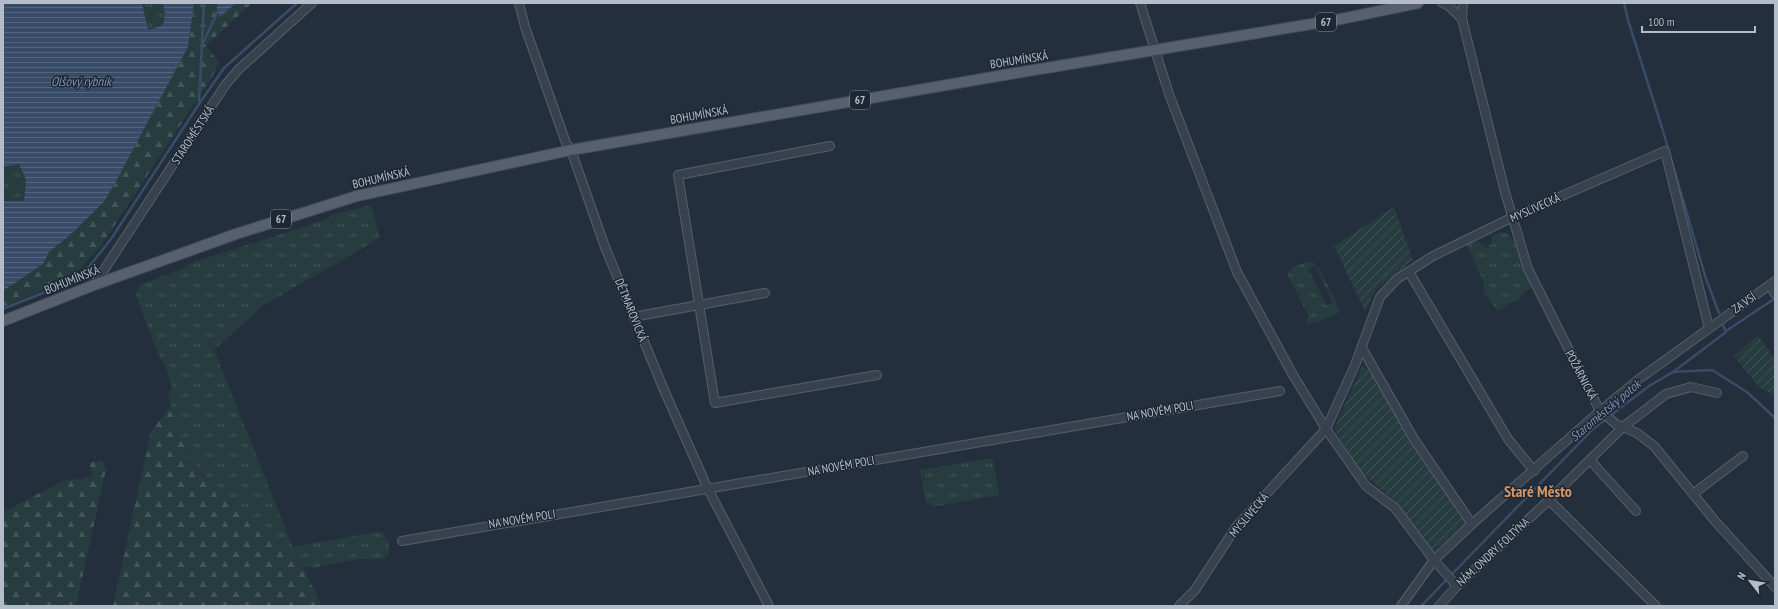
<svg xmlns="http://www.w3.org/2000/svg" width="1778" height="609" viewBox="0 0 1778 609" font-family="'PT Sans Narrow',sans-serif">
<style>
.grass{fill:url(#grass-tufts);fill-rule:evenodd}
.forest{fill:url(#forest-firs)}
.garden{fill:url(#garden-furrows)}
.water{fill:url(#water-rules)}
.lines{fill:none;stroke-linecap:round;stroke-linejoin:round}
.stream{stroke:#394c67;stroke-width:2.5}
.minor-casing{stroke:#565f6c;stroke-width:10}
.major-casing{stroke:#414a57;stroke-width:12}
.minor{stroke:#38414e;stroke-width:8}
.major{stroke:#56606e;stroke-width:10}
.labels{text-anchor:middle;stroke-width:3;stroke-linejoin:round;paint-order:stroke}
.shield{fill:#1d2633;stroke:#878f9c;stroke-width:1}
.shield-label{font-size:11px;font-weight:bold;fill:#b4bcc9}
.street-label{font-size:12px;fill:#b4bcc9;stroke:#1d2633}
.water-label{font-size:13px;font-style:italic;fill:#7c92b1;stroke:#1d2633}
.district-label{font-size:16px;font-weight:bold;fill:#d59563;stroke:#1d2633}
</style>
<defs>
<pattern id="grass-tufts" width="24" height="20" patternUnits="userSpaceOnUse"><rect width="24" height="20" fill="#263c3f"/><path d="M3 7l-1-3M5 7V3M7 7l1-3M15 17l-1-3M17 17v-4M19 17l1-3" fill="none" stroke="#435659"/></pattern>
<pattern id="forest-firs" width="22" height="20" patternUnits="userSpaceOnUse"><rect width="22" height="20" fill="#263c3f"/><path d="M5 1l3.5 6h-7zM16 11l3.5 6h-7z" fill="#435659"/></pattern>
<pattern id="garden-furrows" width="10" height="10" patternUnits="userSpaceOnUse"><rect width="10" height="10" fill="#263c3f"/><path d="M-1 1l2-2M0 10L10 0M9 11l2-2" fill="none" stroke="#435659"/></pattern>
<pattern id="water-rules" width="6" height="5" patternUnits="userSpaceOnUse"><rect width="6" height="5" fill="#394c67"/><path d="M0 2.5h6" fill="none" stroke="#53647b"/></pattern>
</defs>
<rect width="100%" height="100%" fill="#242f3e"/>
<g class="grass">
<path d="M142 3H163L165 15 163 25 147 30Z"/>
<path d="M19 164 26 180 24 201H3V167Z"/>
<path d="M371 205 380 238 264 305 214 350 293 547 334 539 336 541 337 539 382 531 389 544V555L385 559H358L314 568 301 566 295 561 286 542 242 513 231 498 212 483 196 465 181 437 171 407 168 396 172 387 166 367 158 354 136 295 138 288 142 284 179 270 191 263 324 220 334 214Z"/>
<path d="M1500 232 1507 233 1513 239 1531 288 1521 295 1519 300 1515 302H1511L1500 311 1497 310 1484 293 1483 281 1466 243 1477 240 1486 248 1491 244 1492 237Z"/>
<path d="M1313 262 1320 269 1340 311C1334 316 1326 318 1318 322H1315L1308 325 1305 321 1309 318 1308 315 1287 274C1292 266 1304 262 1313 262ZM1315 266 1332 301V303L1327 306 1308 269Z"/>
<path d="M993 458 999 495 932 507 931 504H926L920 470Z"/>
</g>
<g class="forest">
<path d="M194 3H217V12L220 17 236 3H252L206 46 219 62 212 77 101 246 81 268 63 281 3 307V291L43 264 49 252 69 236 103 203 114 185 188 47Z"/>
<path d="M171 407 189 454 204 476 231 498 242 513 286 542 295 561 303 567 322 606H113L151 431Z"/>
<path d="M102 460 106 469 77 602 74 606H3V512L65 480 83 479 93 475 89 463Z"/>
</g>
<g class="garden">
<path d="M1394 207 1413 260 1376 289 1365 311 1334 246Z"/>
<path d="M1758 335 1773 357 1775 356V397L1758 386 1734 356Z"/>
<path d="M1362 367 1370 368 1467 523 1433 552 1395 501 1361 472 1334 429Z"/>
</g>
<g class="water">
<path d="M3 3H142L148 30 163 25 165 15 163 3H194L188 47 114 185 103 203 69 236 49 252 43 264 3 291V201H24L26 180 19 164 3 167Z"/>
<path d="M217 3H236L220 17 217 12Z"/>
</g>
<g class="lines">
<g class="stream">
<path d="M1624 3 1628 20 1663 131 1706 279 1719 313"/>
<path d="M204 41 218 11"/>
<path d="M199 102 204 3"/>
<path d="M3 309 65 284 88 268 111 239 199 104 224 68 297 3"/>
<path d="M1726 331 1774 299"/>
<path d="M1673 372 1726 332 1723 325"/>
<path d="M1610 416 1649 386 1673 372 1712 370 1747 392 1775 418"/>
<path d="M1421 606 1592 430 1606 419"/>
</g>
<defs>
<g id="minor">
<path d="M519 3 525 27 566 143 571 150 605 247 664 390 708 489 769 606"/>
<path d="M1140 3 1169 94 1237 272 1293 375 1326 429 1366 486 1395 508 1434 560 1457 586"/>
<path d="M1442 3 1449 6 1462 19 1505 192 1528 269 1600 411 1616 424 1637 433 1654 446 1715 521 1775 587"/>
<path d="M1462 19 1463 3"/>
<path d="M830 146 678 175 715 403 877 375"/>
<path d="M1409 272 1508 439 1534 471"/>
<path d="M94 285 226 84 239 69 312 3"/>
<path d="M1770 285 1775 294"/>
<path d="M633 317 765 293"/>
<path d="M1362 348 1414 439 1472 524"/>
<path d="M1590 460 1636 511"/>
<path d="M1693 494 1743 456"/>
<path d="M1549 500 1656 606"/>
<path d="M402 541 1280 391"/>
<path d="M1179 606 1195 590 1236 527 1326 429 1355 365 1380 297 1397 279 1433 256 1513 217 1665 151 1709 328"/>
<path d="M1401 606 1434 560 1472 524 1600 411 1639 379 1775 281"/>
<path d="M1439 606 1457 586 1549 500 1623 427 1666 394 1691 387 1717 393"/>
</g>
<path id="major" d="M3 321 94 285 236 234 357 196 571 150 1022 72 1336 20 1418 3"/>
</defs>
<use href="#minor" class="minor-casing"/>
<use href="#major" class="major-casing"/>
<use href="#minor" class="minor"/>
<use href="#major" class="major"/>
</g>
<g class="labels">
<g class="shield">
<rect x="1316" y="13" width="20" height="18" rx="3"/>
<rect x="850" y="91" width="20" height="18" rx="3"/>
<rect x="271" y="210" width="20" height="18" rx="3"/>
</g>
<g class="shield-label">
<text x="1326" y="26">67</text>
<text x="860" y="104">67</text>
<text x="281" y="223">67</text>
</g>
<g class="street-label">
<text transform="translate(1019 60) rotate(-9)" y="4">BOHUMÍNSKÁ</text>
<text transform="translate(699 115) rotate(-10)" y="4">BOHUMÍNSKÁ</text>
<text transform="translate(193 135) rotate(-57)" y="4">STAROMĚSTSKÁ</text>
<text transform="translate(381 178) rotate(-13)" y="4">BOHUMÍNSKÁ</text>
<text transform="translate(1535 208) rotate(-24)" y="4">MYSLIVECKÁ</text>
<text transform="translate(72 280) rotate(-22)" y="4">BOHUMÍNSKÁ</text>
<text transform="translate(1744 303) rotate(-35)" y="4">ZA VSÍ</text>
<text transform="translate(631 310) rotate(68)" y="4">DĚTMAROVICKÁ</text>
<text transform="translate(1581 375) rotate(62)" y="4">POŽÁRNICKÁ</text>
<text transform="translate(1160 411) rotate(-10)" y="4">NA NOVÉM POLI</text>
<text transform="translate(841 466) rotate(-10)" y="4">NA NOVÉM POLI</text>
<text transform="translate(1249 515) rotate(-50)" y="4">MYSLIVECKÁ</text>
<text transform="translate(522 519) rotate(-9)" y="4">NA NOVÉM POLI</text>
<text transform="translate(1493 552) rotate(-43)" y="4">NÁM. ONDRY FOLTÝNA</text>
</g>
<g class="water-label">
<text x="81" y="86">Olšový rybník</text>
<text transform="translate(1605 410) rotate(-40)" y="5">Staroměstský potok</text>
</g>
<g class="district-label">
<text x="1538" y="497">Staré Město</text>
</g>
</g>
<rect width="1778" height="609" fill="none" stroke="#b4bcc9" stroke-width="8"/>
<g transform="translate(1750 581) rotate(301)" stroke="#1d2633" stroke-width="3" paint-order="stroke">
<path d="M0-3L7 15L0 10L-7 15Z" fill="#b4bcc9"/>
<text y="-6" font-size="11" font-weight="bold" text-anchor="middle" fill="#b4bcc9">N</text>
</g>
<path d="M1642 26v6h113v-6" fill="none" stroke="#b4bcc9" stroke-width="2"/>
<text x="1648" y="26" font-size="12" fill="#b4bcc9" stroke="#1d2633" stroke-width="3" paint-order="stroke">100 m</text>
</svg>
